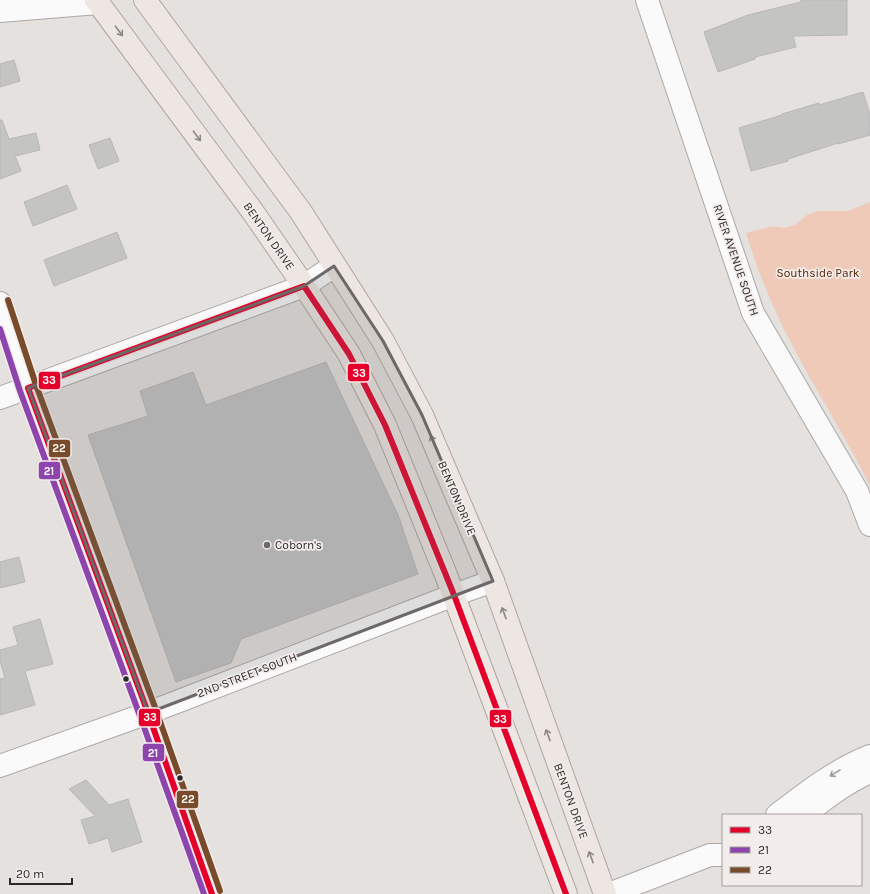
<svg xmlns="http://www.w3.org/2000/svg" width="870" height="894" viewBox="0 0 870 894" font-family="Karla,sans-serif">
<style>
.green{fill:#f0cab9}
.building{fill:#c4c4c3;stroke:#b8b7b6}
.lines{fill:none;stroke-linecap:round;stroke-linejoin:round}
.minor-casing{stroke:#aba9a7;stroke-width:24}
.major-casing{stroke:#b2a49d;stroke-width:24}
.minor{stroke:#fbfafa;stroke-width:22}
.major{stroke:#ede6e2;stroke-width:22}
.bus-1-casing{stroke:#f2edeb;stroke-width:9}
.bus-2-casing{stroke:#f2edeb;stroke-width:9}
.bus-3-casing{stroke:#f2edeb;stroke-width:9}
.bus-1{stroke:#e4002b;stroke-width:6}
.bus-2{stroke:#8e44ad;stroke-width:6}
.bus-3{stroke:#7a4b2a;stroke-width:6}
.oneway{stroke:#8c8885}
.oneway2{stroke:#9d9c9c}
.marked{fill:#6c6968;fill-opacity:0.2;stroke:#6c6968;stroke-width:3;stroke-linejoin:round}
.poi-dot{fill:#6c6968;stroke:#f2edeb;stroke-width:1.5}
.bus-dot{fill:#2b2928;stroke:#f2edeb;stroke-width:1.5}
.labels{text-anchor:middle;stroke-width:3.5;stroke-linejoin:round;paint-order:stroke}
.street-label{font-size:12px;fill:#2b2928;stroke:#f2edeb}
.park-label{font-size:12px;fill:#5a2100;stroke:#f2edeb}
.poi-label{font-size:12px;fill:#2b2928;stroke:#f2edeb;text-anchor:start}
.line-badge{stroke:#f2edeb;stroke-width:1.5}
.badge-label{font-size:11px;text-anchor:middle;font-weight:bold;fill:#fff}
</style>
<rect width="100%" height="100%" fill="#e4e1df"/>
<path class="green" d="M870 202V486C845 435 814 388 788 337 771 304 757 269 746 233L773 226 784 228 795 225 807 215 818 211H848Z"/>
<g class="building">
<path d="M801 0H847V35L793 36 796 47 755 57V59L718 72 704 32 748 15 801 2Z"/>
<path d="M14 60 20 81 0 87V64Z"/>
<path d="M863 92 870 114V135L838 144V143L788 159V161L751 171 739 128 782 115V114L819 103V105Z"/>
<path d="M0 120H2L9 139 36 133 40 150 15 156 21 171 0 179Z"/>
<path d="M110 138 119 161 98 169 89 145Z"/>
<path d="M67 185 77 209 33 226 24 202Z"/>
<path d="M117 232 127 258 54 286 44 260Z"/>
<path d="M326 362 398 515 418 574 241 639 231 663 176 682 88 435 148 416 140 391 193 372 206 405Z"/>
<path d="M19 557 25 582 0 588V562Z"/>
<path d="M40 619 53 664 25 671 35 705 0 715V679L5 678 0 661V650L18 645 13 627Z"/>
<path d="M86 780 109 805 128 799 142 842 112 852 108 838 89 844 81 820 95 816 69 789Z"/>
</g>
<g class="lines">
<defs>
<g id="minor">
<path d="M647 0 753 313 857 491 870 525"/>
<path d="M0 11 98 3"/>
<path d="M0 303 28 388 148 713 212 894"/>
<path d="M0 398 304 286 334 266"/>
<path d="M0 766 148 713 454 595 493 581"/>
<path d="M777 815C807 792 835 770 870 756"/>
<path d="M804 815C825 799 845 783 870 772"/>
<path d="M609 894 710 855H723"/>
</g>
<g id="major">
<path d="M96 0 253 212 304 286 349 354 385 425 446 575 566 894"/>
<path d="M145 0 301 212 383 341 422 415 493 581 605 894"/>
</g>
</defs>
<use href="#minor" class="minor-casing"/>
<use href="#major" class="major-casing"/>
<use href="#minor" class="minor"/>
<use href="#major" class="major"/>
<defs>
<path id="bus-1" d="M212 894 148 713 28 388 304 286 349 354 385 425 454 595 566 894"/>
<path id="bus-2" d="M0 329 20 391 140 716 204 894"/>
<path id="bus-3" d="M8 300 36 385 156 710 220 891"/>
</defs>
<use href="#bus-1" class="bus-1-casing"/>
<use href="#bus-2" class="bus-2-casing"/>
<use href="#bus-3" class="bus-3-casing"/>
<use href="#bus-1" class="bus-1"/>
<use href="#bus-2" class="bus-2"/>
<use href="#bus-3" class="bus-3"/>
</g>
<defs><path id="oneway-shaft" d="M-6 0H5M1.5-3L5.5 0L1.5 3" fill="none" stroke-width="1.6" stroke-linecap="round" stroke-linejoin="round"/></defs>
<g class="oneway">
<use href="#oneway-shaft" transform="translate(119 31) rotate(53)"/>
<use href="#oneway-shaft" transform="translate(197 136) rotate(53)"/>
<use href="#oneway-shaft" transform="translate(433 441) rotate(-113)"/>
<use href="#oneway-shaft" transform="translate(504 613) rotate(-110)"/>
<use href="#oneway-shaft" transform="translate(548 735) rotate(-110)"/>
<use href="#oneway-shaft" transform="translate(591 857) rotate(-110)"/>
</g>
<use class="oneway2" href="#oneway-shaft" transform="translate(835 773) rotate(148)"/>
<path class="marked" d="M334 266 383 341 422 415 493 581 148 713 28 388 304 286Z"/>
<circle class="poi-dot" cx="267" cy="545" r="4"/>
<g class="bus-dot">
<circle cx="126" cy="679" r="3.5"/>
<circle cx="180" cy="778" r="3.5"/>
</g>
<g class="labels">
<g class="street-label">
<text transform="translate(269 236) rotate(55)" y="4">BENTON DRIVE</text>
<text transform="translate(736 260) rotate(71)" y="4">RIVER AVENUE SOUTH</text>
<text transform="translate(457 498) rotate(67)" y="4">BENTON DRIVE</text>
<text transform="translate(247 675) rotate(-21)" y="4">2ND STREET SOUTH</text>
<text transform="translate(571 801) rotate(70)" y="4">BENTON DRIVE</text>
</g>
<g class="park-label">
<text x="818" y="277">Southside Park</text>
</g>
<g class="poi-label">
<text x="275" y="549">Coborn's</text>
</g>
</g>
<g class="line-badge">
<rect x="347" y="363" width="23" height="19" rx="4" fill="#e4002b"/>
<rect x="38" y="371" width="23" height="19" rx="4" fill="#e4002b"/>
<rect x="48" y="439" width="23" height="19" rx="4" fill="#7a4b2a"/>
<rect x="38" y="461" width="23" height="19" rx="4" fill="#8e44ad"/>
<rect x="138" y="708" width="23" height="19" rx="4" fill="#e4002b"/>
<rect x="489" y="709" width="23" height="19" rx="4" fill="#e4002b"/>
<rect x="142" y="743" width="23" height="19" rx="4" fill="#8e44ad"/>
<rect x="176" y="790" width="23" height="19" rx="4" fill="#7a4b2a"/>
</g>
<g class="badge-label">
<text x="359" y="377">33</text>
<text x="49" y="384">33</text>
<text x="59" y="452">22</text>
<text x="49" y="475">21</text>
<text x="150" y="721">33</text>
<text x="500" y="723">33</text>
<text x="153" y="757">21</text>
<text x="188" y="803">22</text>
</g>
<rect x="722" y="814" width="140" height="72" fill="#f2edeb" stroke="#a29f9d"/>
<rect x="730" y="827" width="20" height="6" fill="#e4002b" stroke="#a29f9d"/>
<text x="758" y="834" font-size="12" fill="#2b2928">33</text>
<rect x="730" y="847" width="20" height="6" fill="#8e44ad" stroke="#a29f9d"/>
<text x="758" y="854" font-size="12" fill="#2b2928">21</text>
<rect x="730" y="867" width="20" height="6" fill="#7a4b2a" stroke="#a29f9d"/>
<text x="758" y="874" font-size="12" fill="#2b2928">22</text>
<path d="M10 878v6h62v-6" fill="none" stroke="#2b2928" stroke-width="2"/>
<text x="16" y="878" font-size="12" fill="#2b2928" stroke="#f2edeb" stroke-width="3" paint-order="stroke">20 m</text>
</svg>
